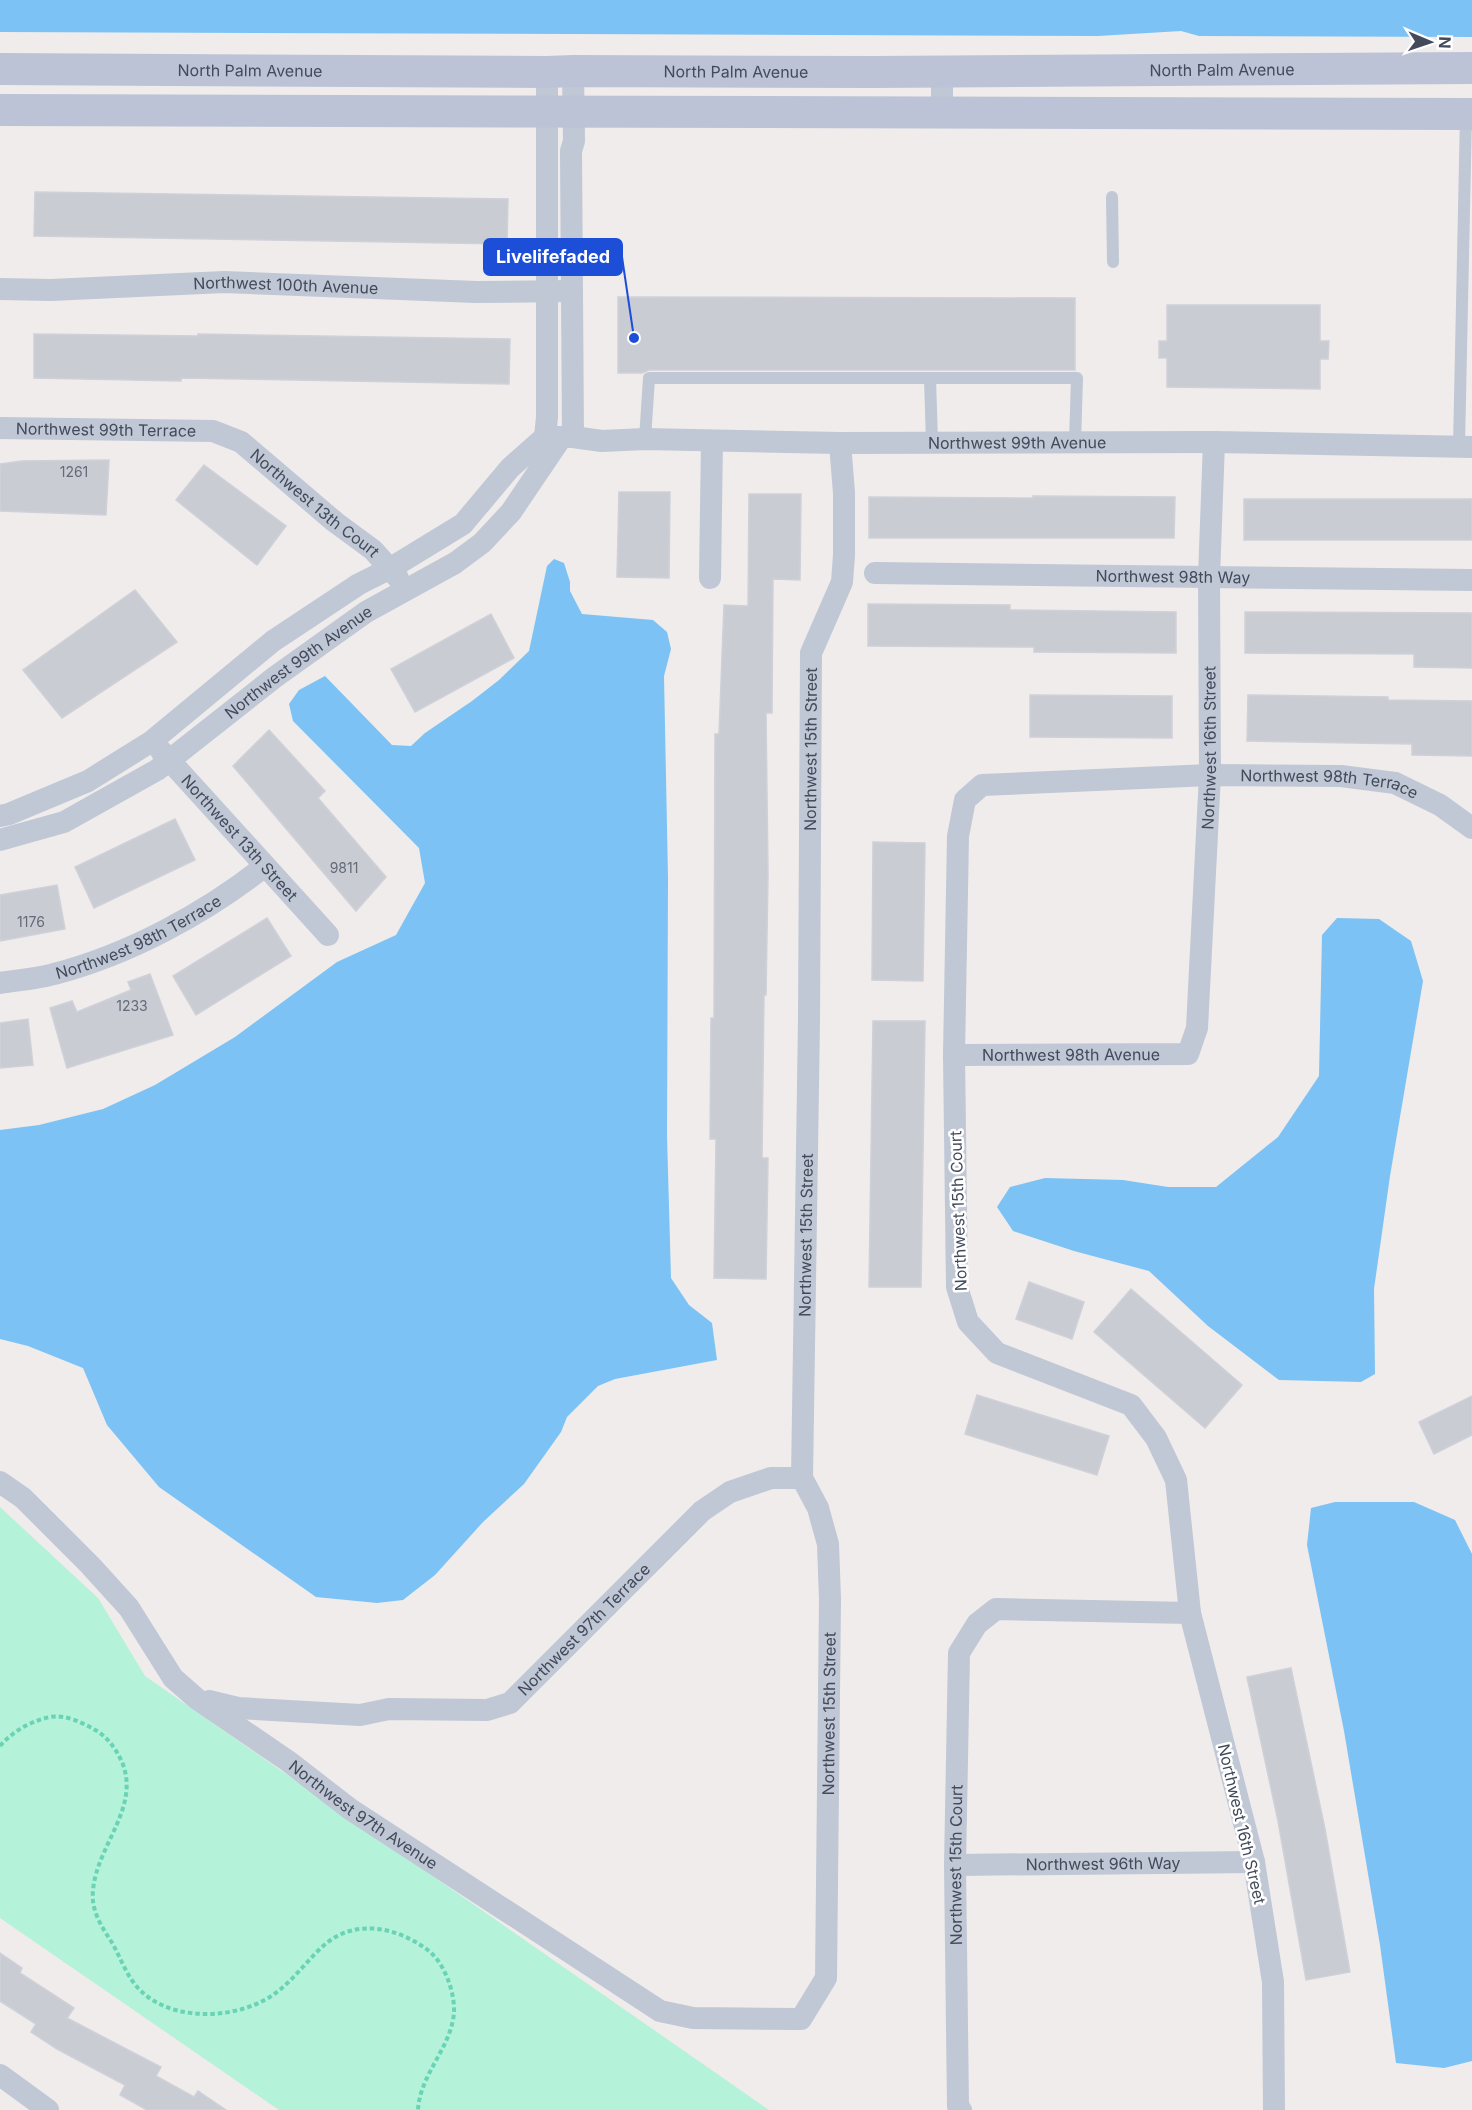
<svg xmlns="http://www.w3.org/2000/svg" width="1472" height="2110" viewBox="0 0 1472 2110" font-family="Inter,sans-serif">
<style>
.green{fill:#b4f2d9}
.water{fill:#7cc2f4}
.building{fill:#caccd4;stroke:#cfd0d8;stroke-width:1.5}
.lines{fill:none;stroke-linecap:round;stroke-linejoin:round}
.path{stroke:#69d3b5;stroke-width:4;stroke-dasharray:4.5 3;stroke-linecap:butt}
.service{stroke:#c0c7d5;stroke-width:12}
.minor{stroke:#c0c7d5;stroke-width:22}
.secondary{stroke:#bcc3d7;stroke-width:32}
.labels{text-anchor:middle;stroke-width:5;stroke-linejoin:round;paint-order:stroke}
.number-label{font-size:14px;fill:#646a79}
.street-label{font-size:16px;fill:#424a5b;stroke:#fff}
.leader{fill:none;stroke:#1d4ed8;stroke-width:2}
.callout-dot{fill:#1d4ed8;stroke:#fff;stroke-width:2}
.callout{fill:#1d4ed8;stroke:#1d4ed8;stroke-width:2}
.callout-label{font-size:18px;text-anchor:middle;font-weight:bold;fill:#fff}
</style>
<rect width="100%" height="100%" fill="#efeceb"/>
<path class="green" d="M0 1507 98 1598 145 1676 769 2110H279L0 1918Z"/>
<g class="water">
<path d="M0 0H1472V37L1199 36 1181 31 1098 36 0 32Z"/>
<path d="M554 559 564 563 570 582V591L582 614 653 620 667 632 671 649 664 676 668 878 667 1136 671 1278 689 1305 712 1323 717 1360 615 1379 598 1386 567 1417 561 1432 524 1484 483 1522 435 1575 403 1600 377 1603 316 1597 159 1487 107 1425 83 1368 28 1346 0 1339V1130L39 1125 103 1109 155 1085 235 1037 337 962 396 935 425 883 419 848 293 721 289 704 299 690 325 676 392 745 411 746 425 733 472 701 499 680 529 651 547 566Z"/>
<path d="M1337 918 1379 919 1411 941 1423 981 1390 1176 1374 1289 1375 1374 1361 1382 1279 1380 1208 1326 1149 1271 1074 1251 1013 1231 997 1207 1010 1187 1045 1178 1123 1180 1168 1187H1216L1278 1137 1319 1076 1322 935Z"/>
<path d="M1335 1502H1414L1455 1520 1472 1554V2061L1444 2068 1396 2063 1380 1945 1344 1731 1307 1545 1311 1508Z"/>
</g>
<g class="building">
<path d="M35 192 508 199 507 244 34 236Z"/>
<path d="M618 297 1075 298V370H649L642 373H618Z"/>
<path d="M1167 305H1320V341H1329L1328 359H1320V389L1167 387V358H1159V341H1167Z"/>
<path d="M34 334 198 336V334L510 339 509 384 181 378V381L34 378Z"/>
<path d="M109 460 106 515 0 511V464L22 461Z"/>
<path d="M204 465 286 526 257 565 176 500Z"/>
<path d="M619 492H670L669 578 617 577Z"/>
<path d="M749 494H801L800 580 773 579 772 713H766L768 874 766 995H764L762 1158H768L766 1279 714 1278 716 1139H710L711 1018H714L715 734H719L724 605 748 606Z"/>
<path d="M1033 496 1175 497 1174 538H869V497L1033 498Z"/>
<rect x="1244" y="499" width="228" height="41"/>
<path d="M135 590 177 642 62 718 23 670Z"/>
<path d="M868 604 1010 605V610L1176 612V653L1034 652V647L868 646Z"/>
<path d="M1245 612 1472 613V668L1414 667V654L1245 653Z"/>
<path d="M491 614 514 658 415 712 391 669Z"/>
<path d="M1030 695 1172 696V738L1030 737Z"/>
<path d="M1248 695 1388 697V700L1472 701V756L1412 755V744L1247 741Z"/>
<path d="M269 730 325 791 318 798 386 877 356 911 233 766Z"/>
<path d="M175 819 195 860 94 908 75 867Z"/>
<path d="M873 842 925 843 923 981 872 980Z"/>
<path d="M57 885 65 929 0 941V895Z"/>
<path d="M267 918 291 956 196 1015 173 976Z"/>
<path d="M150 974 173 1035 67 1068 50 1008 72 1001 77 1012 131 990 128 982Z"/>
<path d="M28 1019 33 1065 0 1068V1023Z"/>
<path d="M873 1021H925L921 1287H869Z"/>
<path d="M1029 1282 1084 1302 1072 1339 1016 1319Z"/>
<path d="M1131 1289 1242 1385 1205 1428 1094 1332Z"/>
<path d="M977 1395 1109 1436 1097 1475 965 1434Z"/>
<path d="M1472 1396V1435L1434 1454 1419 1422Z"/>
<path d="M1291 1668 1325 1829 1350 1972 1306 1980 1278 1821 1247 1677Z"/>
<path d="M0 1953 22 1968 20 1973 74 2008 67 2018 161 2067 156 2076 194 2097 198 2091 226 2110H147L120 2095 125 2085 57 2049 31 2032 36 2024 0 2001Z"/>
</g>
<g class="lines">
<path class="path" d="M0 1746C13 1731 31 1721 50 1717 66 1714 83 1723 97 1731 109 1739 116 1749 122 1762 141 1808 96 1846 93 1891 91 1910 101 1926 111 1941 120 1956 126 1975 138 1988 171 2024 241 2020 277 1992 294 1979 306 1962 322 1947 354 1917 398 1927 429 1951 445 1964 455 1993 454 2013 451 2048 420 2074 418 2110"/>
<g class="service">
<path d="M1112 197 1113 262"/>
<path d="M930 378 932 443"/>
<path d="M645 439 649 378H1077L1075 442"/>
<path d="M1459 446 1466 115"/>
</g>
<g class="minor">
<path d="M573 71 574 141 571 151 573 437"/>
<path d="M942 113V71"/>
<path id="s1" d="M0 289 51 290 224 282 476 292 572 291"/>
<path id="s2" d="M0 428 213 431 241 442 335 522 373 550 398 578"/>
<path d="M545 437 547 417V72"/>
<path id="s3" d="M875 573 1472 580"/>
<path d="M710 578 712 441"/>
<path id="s4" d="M161 751 328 935"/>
<path id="s5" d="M0 816 9 814 88 781 152 741 273 641 359 584 391 568 463 524 510 468 545 437H573L602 441 645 439 840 443 1214 442 1472 447"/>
<path id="s6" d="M0 840 64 822 157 770 275 677 366 612 455 563 482 543 511 512 561 438"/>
<path id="s7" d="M0 983C18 980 37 979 54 974 128 955 206 913 265 866"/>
<path id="s8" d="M954 1055 1188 1054 1197 1028 1210 775 1209 577 1214 442"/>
<path id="s9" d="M0 1482 23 1498 90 1565 129 1608 173 1678 197 1699 288 1761 350 1809 660 2011 693 2018 801 2019 826 1978 830 1599 828 1544 818 1508 802 1478 809 1020 811 653 842 582 844 555V493L840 443"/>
<path id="s10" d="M209 1701 238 1708 360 1715 389 1709 487 1710 510 1703 702 1511 730 1492 771 1478H802"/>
<path id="s11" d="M955 1865 1254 1862"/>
<path d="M0 2075 48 2110"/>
<path id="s12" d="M961 2110 958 2106 955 1865 959 1653 977 1624 996 1609 1190 1613"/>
<path id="s13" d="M1274 2110 1273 1982 1254 1862 1190 1613 1176 1480 1156 1438 1131 1405 997 1353 968 1322 957 1287 954 1055 958 836 965 800 982 785 1210 775 1341 776 1395 783 1440 805 1472 828"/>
</g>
<g class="secondary">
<path id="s14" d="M0 69 547 72 573 71 875 72 1472 68"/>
<path d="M0 110 1472 114"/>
</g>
</g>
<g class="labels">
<g class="number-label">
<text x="74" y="477">1261</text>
<text x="344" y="873">9811</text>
<text x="31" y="927">1176</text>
<text x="132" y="1011">1233</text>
</g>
<g class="street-label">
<text dy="6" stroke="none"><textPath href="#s14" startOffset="250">North Palm Avenue</textPath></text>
<text dy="6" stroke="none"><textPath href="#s14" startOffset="1222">North Palm Avenue</textPath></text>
<text dy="6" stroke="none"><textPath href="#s14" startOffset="736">North Palm Avenue</textPath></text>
<text dy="6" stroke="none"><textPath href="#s1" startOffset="286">Northwest 100th Avenue</textPath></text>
<text dy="6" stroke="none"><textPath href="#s2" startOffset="106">Northwest 99th Terrace</textPath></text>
<text dy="6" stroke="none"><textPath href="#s5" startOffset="1143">Northwest 99th Avenue</textPath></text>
<text dy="6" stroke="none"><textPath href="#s2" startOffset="339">Northwest 13th Court</textPath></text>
<text dy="6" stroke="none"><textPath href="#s3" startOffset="298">Northwest 98th Way</textPath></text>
<text dy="6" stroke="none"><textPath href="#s6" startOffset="351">Northwest 99th Avenue</textPath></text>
<text dy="6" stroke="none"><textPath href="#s9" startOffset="2278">Northwest 15th Street</textPath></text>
<text dy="6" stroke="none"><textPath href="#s8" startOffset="542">Northwest 16th Street</textPath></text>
<text dy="6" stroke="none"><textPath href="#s13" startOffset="1810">Northwest 98th Terrace</textPath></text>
<text dy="6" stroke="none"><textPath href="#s4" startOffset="117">Northwest 13th Street</textPath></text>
<text dy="6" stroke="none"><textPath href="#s7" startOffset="147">Northwest 98th Terrace</textPath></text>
<text dy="6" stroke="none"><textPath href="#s8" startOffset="117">Northwest 98th Avenue</textPath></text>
<text transform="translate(958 1211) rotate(-92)" y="6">Northwest 15th Court</text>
<text dy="6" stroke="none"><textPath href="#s9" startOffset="1792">Northwest 15th Street</textPath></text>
<text dy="6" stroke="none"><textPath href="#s10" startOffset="408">Northwest 97th Terrace</textPath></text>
<text dy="6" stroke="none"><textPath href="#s9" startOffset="1308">Northwest 15th Street</textPath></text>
<text dy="6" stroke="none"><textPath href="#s9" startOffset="498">Northwest 97th Avenue</textPath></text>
<text transform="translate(1242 1824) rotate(77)" y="6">Northwest 16th Street</text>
<text dy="6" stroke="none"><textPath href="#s11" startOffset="148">Northwest 96th Way</textPath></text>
<text dy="6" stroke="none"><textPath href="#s12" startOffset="246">Northwest 15th Court</textPath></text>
</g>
</g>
<path class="leader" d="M634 338L622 257"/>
<circle class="callout-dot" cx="634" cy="338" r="6"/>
<rect class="callout" x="484" y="239" width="138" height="36" rx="6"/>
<g class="callout-label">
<text x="553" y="263">Livelifefaded</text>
</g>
<g transform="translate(1430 42) rotate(92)" stroke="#ffffff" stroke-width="4.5" paint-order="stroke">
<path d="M0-4.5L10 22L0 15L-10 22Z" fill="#424a5b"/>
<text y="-9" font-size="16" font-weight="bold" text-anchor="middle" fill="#424a5b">N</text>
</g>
</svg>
